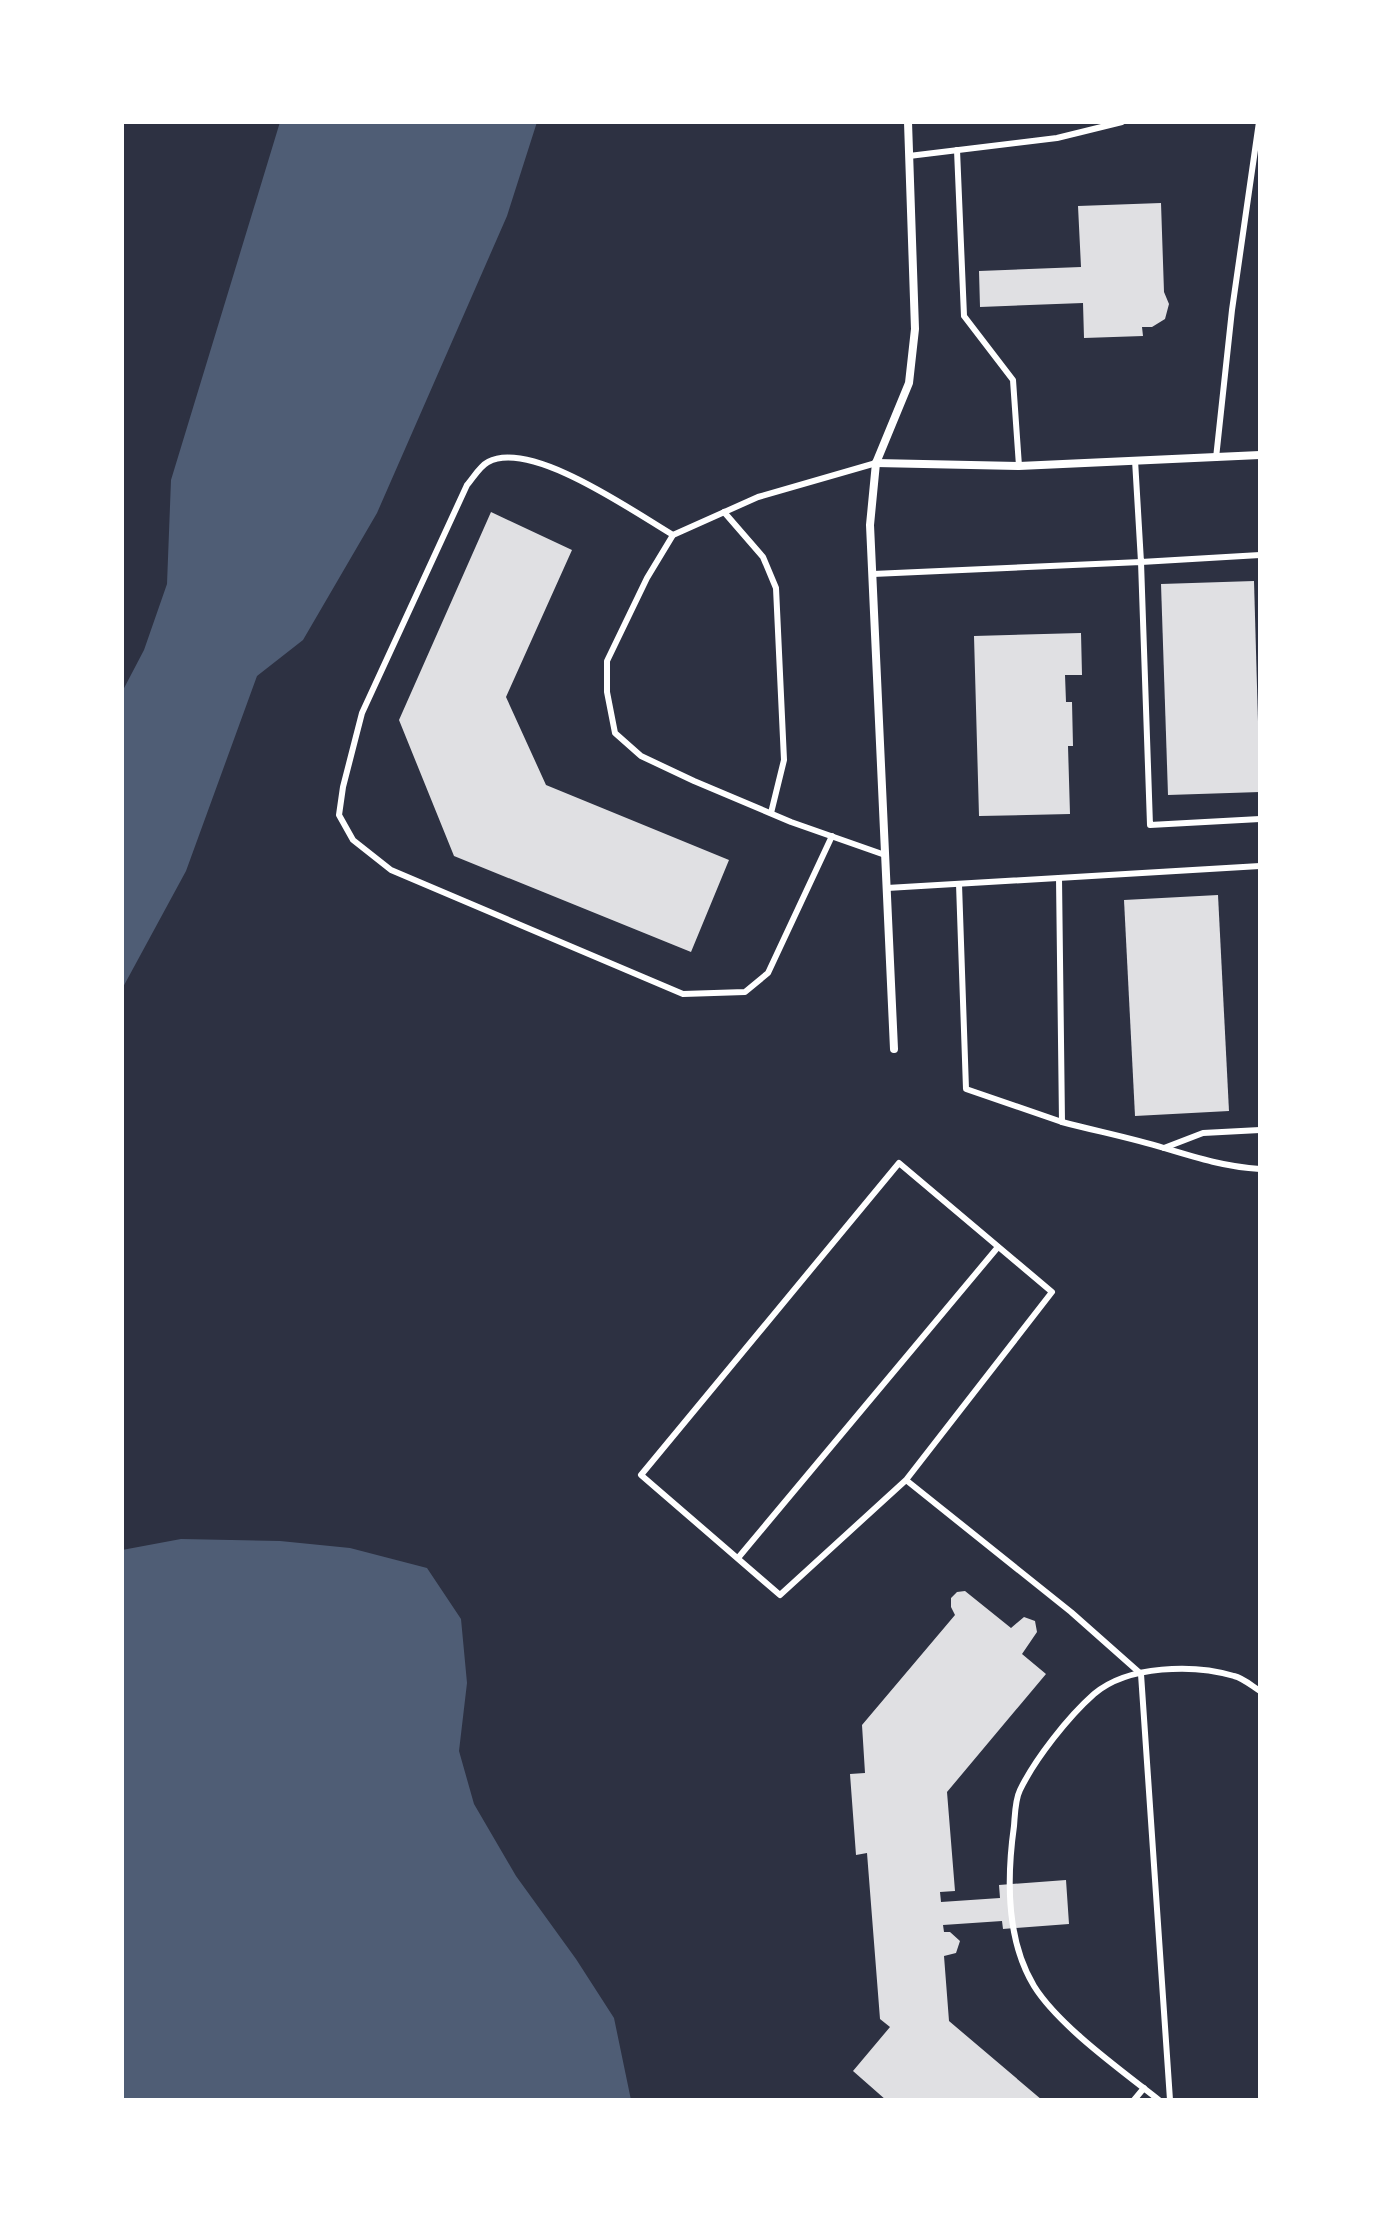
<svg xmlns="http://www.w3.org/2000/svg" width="1382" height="2222" viewBox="0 0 1382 2222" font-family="Quicksand,sans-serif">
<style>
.water{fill:#4f5d75}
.building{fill:#e0e0e3}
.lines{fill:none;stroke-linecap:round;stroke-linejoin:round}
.service{stroke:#fff;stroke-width:6}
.minor{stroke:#fff;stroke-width:8}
</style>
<rect width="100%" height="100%" fill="#2d3142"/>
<g class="water">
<path d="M280 122H537L507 216 377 513 303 640 257 676 186 871 122 989V692L144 650 167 584 171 480Z"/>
<path d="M181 1539 280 1541 350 1548 427 1568 461 1619 467 1683 459 1751 474 1804 516 1876 576 1959 614 2018 631 2100H122V1550Z"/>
</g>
<g class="building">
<path d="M1161 203 1164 292 1169 304 1165 319 1152 327H1142L1143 336 1084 338 1083 303 980 307 979 271 1081 267 1078 206Z"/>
<path d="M491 512 572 550 506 697 546 785 729 860 691 952 454 856 399 720Z"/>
<path d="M1254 581 1260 792 1168 795 1161 584Z"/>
<path d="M1081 633 1082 675H1065L1066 702H1072L1073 746H1068L1070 814 979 816 974 636Z"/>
<path d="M1218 895 1229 1111 1135 1116 1124 900Z"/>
<path d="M965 1591 1011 1628 1024 1617 1035 1621 1037 1632 1022 1654 1046 1674 947 1792 955 1891 940 1892 941 1902 1000 1898 999 1885 1066 1880 1069 1924 1003 1929 1002 1921 943 1925 944 1932H950L960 1941 956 1953 944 1956 949 2021 1042 2100H886L853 2071 890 2027 880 2019 867 1853 856 1855 850 1774 865 1773 862 1725 955 1615 951 1607V1598L957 1592Z"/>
</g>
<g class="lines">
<g class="service">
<path d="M957 150 964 316 1013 380 1019 466"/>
<path d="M909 156 1057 138 1122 122"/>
<path d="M1216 458 1232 310 1259 122"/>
<path d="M1135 460 1141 562 1260 555"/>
<path d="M876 463 758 497 673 535 647 578 607 661V692L615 733 641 756 694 781 791 822 885 855"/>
<path d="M724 512 763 557 776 588 784 760 771 813"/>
<path d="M673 535C634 512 531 439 488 462 480 466 473 478 467 485L362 713 343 787 339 815 353 840 391 870 683 994 745 992 768 973 832 836"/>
<path d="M873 574 1141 562 1150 825 1260 819"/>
<path d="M959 884 966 1089 1062 1122 1059 878"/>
<path d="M887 888 1260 866"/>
<path d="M1062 1122C1096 1131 1131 1138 1164 1148 1197 1158 1226 1167 1260 1169"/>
<path d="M1164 1148 1203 1133 1260 1130"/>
<path d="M906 1480 1052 1292 899 1163 641 1475 780 1595 906 1480 1071 1612 1141 1674 1170 2100"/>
<path d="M738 1558 998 1247"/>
<path d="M1134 2100 1144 2088"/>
<path d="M1159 2100C1121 2070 1059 2026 1034 1986 1006 1940 1007 1876 1014 1826 1015 1814 1015 1800 1020 1790 1035 1759 1068 1717 1094 1694 1128 1665 1194 1664 1234 1676 1243 1678 1252 1686 1260 1691"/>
</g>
<g class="minor">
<path d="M876 463 1019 466 1260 455"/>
<path d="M894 1049 870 525 876 463 909 383 915 329 908 122"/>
</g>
</g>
<rect width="1382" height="2222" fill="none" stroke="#ffffff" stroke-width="248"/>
</svg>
